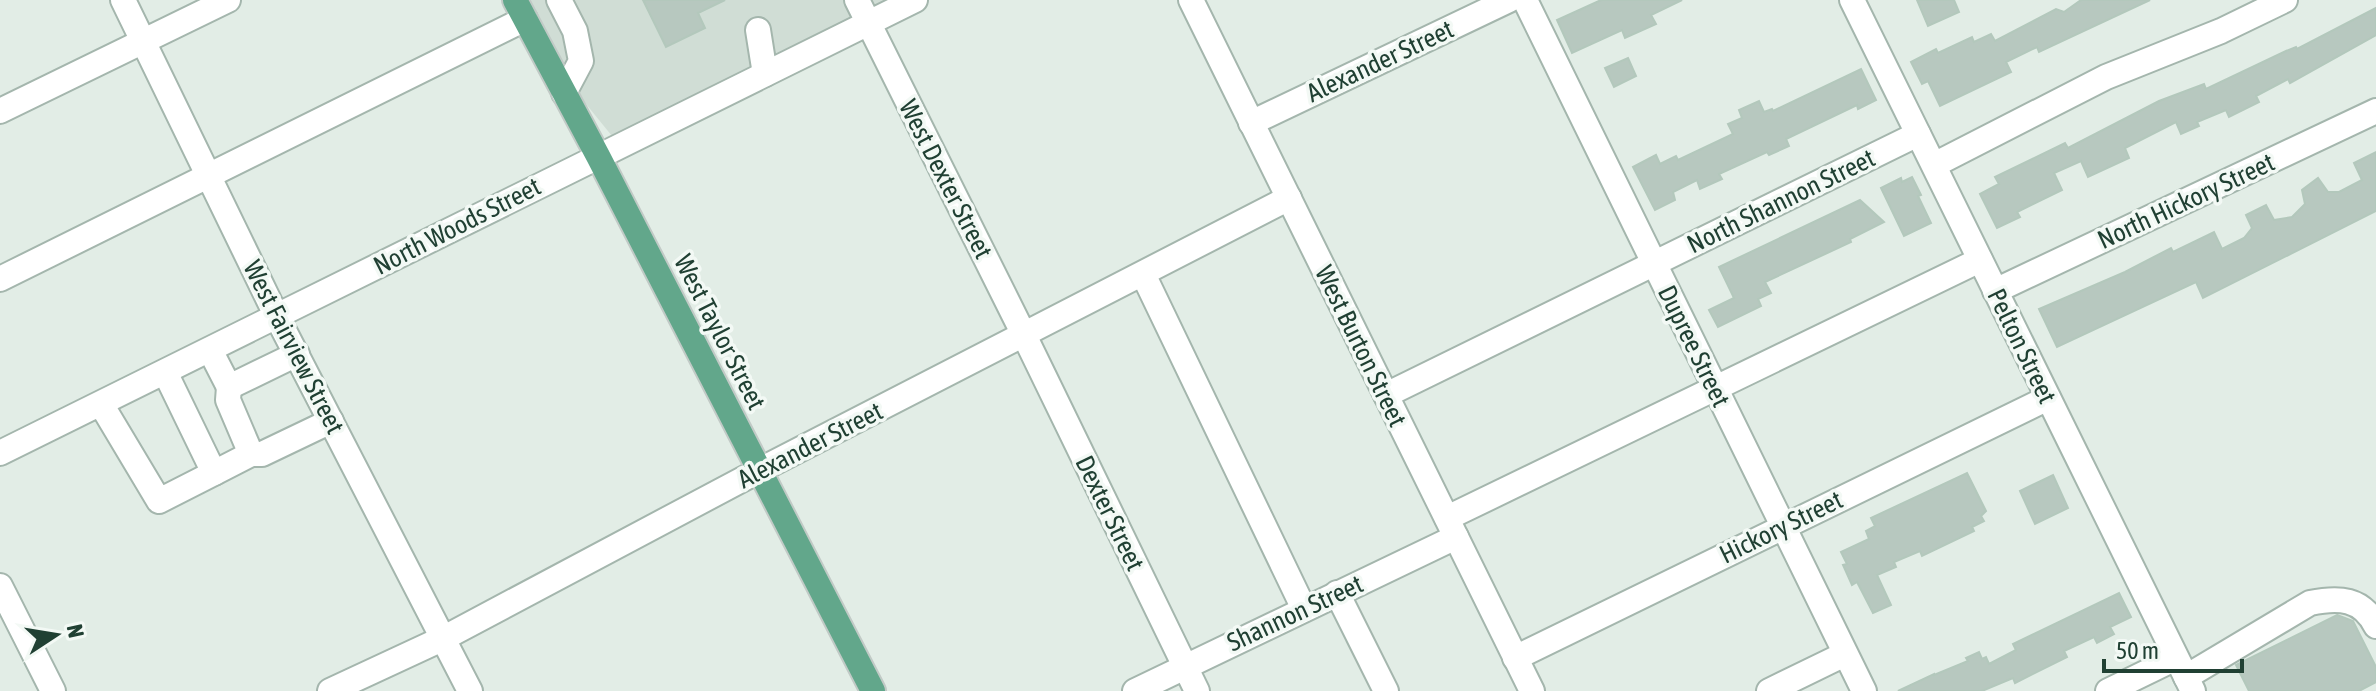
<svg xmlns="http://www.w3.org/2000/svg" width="2376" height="691" viewBox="0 0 2376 691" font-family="'Asap Condensed',sans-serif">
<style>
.built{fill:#d0ddd5}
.building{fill:#b7c8bf;stroke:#b3c8bc;stroke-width:2}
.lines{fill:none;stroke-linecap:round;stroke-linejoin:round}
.minor-casing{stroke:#a4b6ad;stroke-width:28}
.major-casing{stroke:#c1cac6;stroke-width:28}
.minor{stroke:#fff;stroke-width:24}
.major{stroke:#62a78b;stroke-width:24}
.labels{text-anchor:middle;stroke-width:7;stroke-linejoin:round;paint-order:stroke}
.street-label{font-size:26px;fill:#204033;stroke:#f3f9f5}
</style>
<rect width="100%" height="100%" fill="#e2ede6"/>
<path class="built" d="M524 0H885L612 136 560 72Z"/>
<g class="building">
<path d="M643 0H725L698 13 705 28 666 47Z"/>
<path d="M1601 0H1682L1651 15 1656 24 1625 38 1622 30 1572 53 1557 20Z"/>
<path d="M1917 0H1954L1959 12 1928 26Z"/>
<path d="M2081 0H2150L2039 52 2037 47 2006 62 2011 72 1940 106 1928 81 1922 84 1911 62 1936 49 1938 53 1972 37 1974 42 1991 34 1995 41 2056 9 2064 12Z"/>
<path d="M2376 8V35L2290 83 2288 79 2256 96 2259 102 2229 117 2226 110 2197 122 2199 126 2181 134 2176 122 2125 148 2129 158 2088 177 2081 161 2054 173 2062 190 2017 212 2020 217 1997 228 1980 194 1999 184 1995 177 2065 143 2068 148 2159 101 2204 84 2206 89 2286 51 2296 47 2297 49Z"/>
<path d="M1628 58 1636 76 1614 87 1605 68Z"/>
<path d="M1861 69 1876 100 1858 109 1857 105 1786 139 1789 146 1769 155 1767 152 1719 174 1722 179 1700 189 1697 180 1673 192 1675 200 1655 210 1633 167 1656 155 1660 164 1676 156 1678 160 1733 134 1728 124 1742 118 1739 110 1759 101 1764 112 1772 109 1773 111Z"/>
<path d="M2376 152V211L2203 298 2196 282 2057 347 2039 309 2125 272 2171 248 2173 252 2214 232 2222 249 2244 238 2252 228 2246 215 2266 205 2274 220 2292 217 2305 204 2302 190 2318 178 2328 192H2339L2362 180 2354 163Z"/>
<path d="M1912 177 1921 195 1918 196 1931 223 1904 236 1881 188 1901 178 1902 182Z"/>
<path d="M1860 200 1884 222 1850 239 1851 242 1765 282 1771 293 1758 299 1761 306 1718 327 1709 310 1734 298 1719 267Z"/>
<path d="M1967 473 1986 511 1981 516 1984 521 1972 527 1974 531 1922 556 1920 551 1894 562 1896 567 1877 575 1891 605 1873 613 1857 582 1852 585 1843 565 1847 564 1841 552 1869 539 1866 531 1875 526 1871 518Z"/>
<path d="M2053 475 2068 508 2035 524 2020 491Z"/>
<path d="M2119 593 2131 617 2110 627 2114 634 2097 643 2094 637 2064 651 2067 657 2015 683 2013 678 1982 691H1898L1934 674V675L1968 661 1966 658 1979 652 1982 659 1986 657 1989 664 2016 650 2013 644Z"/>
<path d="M2337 615 2353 621 2376 667V682L2359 691H2249L2236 665Z"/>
</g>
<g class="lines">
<defs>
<g id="minor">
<path d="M123 0 277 317 470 691"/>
<path d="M559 0 575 31 581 61 564 93"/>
<path d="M857 0 1024 335 1197 691"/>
<path d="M1191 0 1532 691"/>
<path d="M1525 0 1864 691"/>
<path d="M1852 0 2193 691"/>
<path d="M758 30 765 74"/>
<path d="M0 111 228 0"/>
<path d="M1251 123 1509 0"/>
<path d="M1934 165 2106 77 2221 31 2285 0"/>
<path d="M1143 274 1304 609"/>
<path d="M0 279 525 19"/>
<path d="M1995 291 2376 111"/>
<path d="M210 350 229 387 297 354"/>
<path d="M165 372 214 473 251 454H262L331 421"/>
<path d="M229 387 228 400 251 454"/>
<path d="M1386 395 1918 134"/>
<path d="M101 404 159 501 214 473"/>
<path d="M0 453 915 0"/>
<path d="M1447 518 1980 260"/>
<path d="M0 586 53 691"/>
<path d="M1337 593 1386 691"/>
<path d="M1515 658 2048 398"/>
<path d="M2186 677 2310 603C2339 597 2362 598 2376 626"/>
<path d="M330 691 444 638 760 470 1289 198"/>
<path d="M1135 691 1456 537"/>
<path d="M1769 691 1845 654"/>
<path d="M2108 691 2176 658"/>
</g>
<path id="major" d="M515 0 598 156 873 691"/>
</defs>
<use href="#minor" class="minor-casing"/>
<use href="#major" class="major-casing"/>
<use href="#minor" class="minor"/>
<use href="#major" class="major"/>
</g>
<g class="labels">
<g class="street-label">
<text transform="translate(1380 61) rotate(-25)" y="9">Alexander Street</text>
<text transform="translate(946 179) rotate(63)" y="9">West Dexter Street</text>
<text transform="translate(1781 201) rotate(-26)" y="9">North Shannon Street</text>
<text transform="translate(2186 201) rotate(-25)" y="9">North Hickory Street</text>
<text transform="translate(457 226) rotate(-27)" y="9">North Woods Street</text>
<text transform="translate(720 332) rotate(63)" y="9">West Taylor Street</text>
<text transform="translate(1361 346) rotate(64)" y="9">West Burton Street</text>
<text transform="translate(1694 346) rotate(64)" y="9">Dupree Street</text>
<text transform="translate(2022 346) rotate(64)" y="9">Pelton Street</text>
<text transform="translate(294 347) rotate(63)" y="9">West Fairview Street</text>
<text transform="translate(810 445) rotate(-27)" y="9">Alexander Street</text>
<text transform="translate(1110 513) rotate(64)" y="9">Dexter Street</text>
<text transform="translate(1781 527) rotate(-26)" y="9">Hickory Street</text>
<text transform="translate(1295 613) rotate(-25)" y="9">Shannon Street</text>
</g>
</g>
<g transform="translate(56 635) rotate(78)" stroke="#f3f9f5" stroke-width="6" paint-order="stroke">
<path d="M0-6L14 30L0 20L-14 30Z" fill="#204033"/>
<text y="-12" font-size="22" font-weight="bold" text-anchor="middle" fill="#204033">N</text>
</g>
<path d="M2104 659v12h138v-12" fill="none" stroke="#204033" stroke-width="4"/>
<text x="2116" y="659" font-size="24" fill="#204033" stroke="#f3f9f5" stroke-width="6" paint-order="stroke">50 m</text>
</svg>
